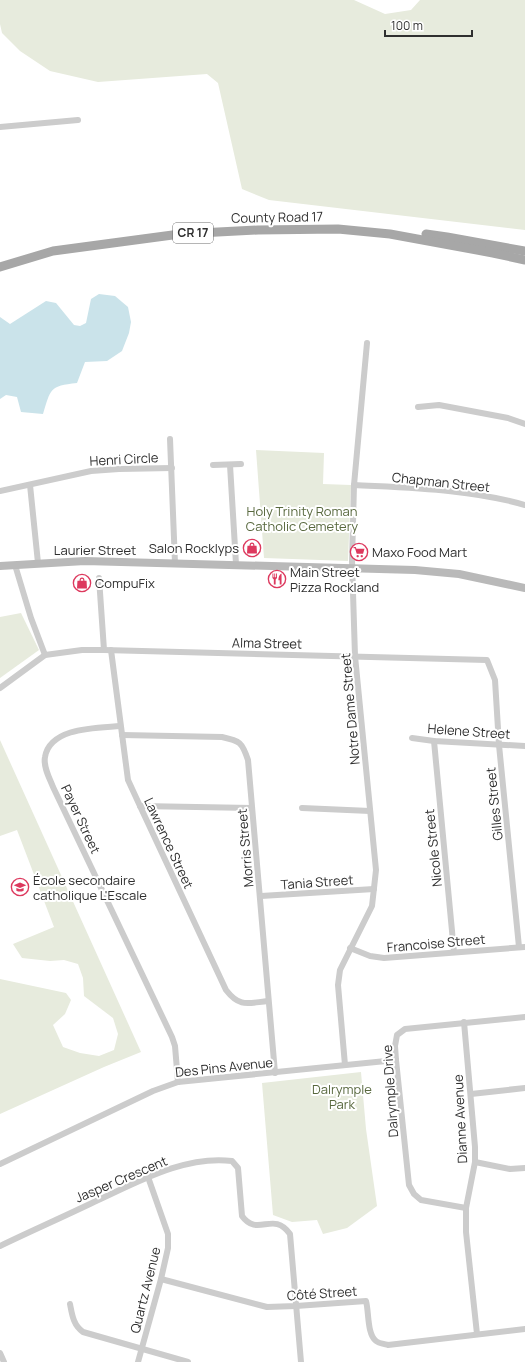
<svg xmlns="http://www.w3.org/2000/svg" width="525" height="1362" viewBox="0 0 525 1362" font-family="Manrope,sans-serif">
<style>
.green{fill:#e7ebdd}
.water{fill:#cae3ea}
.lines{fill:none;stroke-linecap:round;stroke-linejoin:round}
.street{stroke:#ccc;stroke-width:6}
.secondary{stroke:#b9b9b9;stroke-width:8}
.primary{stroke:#a7a7a7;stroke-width:9}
.labels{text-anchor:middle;stroke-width:4;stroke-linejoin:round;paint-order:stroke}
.shield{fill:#fff;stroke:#6d6d6d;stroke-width:1}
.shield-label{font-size:12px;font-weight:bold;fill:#2f2f2f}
.street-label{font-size:13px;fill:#2f2f2f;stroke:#fff}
.park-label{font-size:13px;fill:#58683e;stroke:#fff}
.poi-label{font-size:13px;fill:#2f2f2f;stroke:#fff;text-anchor:start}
</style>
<rect width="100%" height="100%" fill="#fff"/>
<g class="green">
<path d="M0 0H354L385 14 411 10 420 0H525V230L269 200 242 189 218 83 207 74 98 82 50 71 20 51 2 33 0 24Z"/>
<path d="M256 450 324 453 323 484 351 485 348 561 264 558Z"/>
<path d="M21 613 39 650 0 678V617Z"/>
<path d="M0 740 141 1052 104 1067 0 1114V979L66 993 71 1000 65 1014 53 1025 63 1047 80 1053 99 1056 114 1050 118 1034 113 1018 84 996 83 978 78 964 64 960 50 961 22 958 13 944 54 927 17 830 0 836Z"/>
<path d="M361 1072 366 1129 377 1206 347 1228 323 1234 317 1220 292 1222 273 1215 262 1083Z"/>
</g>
<path class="water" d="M99 294 115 296 128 307 131 322 129 333 122 351 107 361 85 362 77 383C49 386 51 389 43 414L21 412 17 397 6 395 0 399V317L10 324 46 301 56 303 74 325 80 326 86 323 91 299Z"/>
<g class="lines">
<g class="street">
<path d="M0 127 78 120"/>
<path d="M418 407 439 405 508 418 525 424"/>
<path d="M170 439 175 563"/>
<path d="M213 465 241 464"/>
<path d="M230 465 236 564"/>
<path d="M30 485 38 563"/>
<path d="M354 485C411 488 470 489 525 505"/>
<path d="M0 491 91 471 119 469 172 468"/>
<path d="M15 565 31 618 45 655"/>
<path d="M99 578 104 650"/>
<path d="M111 650 128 780 140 806 226 990C240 1008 248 1003 268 1001"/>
<path d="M0 688 45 655 82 650H104L487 660 495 680 499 745 519 947"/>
<path d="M120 726C97 728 50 727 45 757 43 767 50 779 53 787L172 1037 175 1046 178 1082"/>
<path d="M122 735 222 737C240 741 242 742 248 760L275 1073"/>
<path d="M412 738 434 741 525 746"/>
<path d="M434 741 454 952"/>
<path d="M140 806 252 808"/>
<path d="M302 808 370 811"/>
<path d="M261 896 374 889"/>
<path d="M350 948 370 956 384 958 525 947"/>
<path d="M464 1022 475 1147V1162L466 1208V1232L477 1334"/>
<path d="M345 1065 338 985 340 970 372 906 376 870 355 656 352 561 354 485 367 343"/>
<path d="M471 1094 525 1088"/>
<path d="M475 1162 510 1169 525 1168"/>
<path d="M0 1164 153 1091 178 1082 396 1060"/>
<path d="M466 1208 421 1200 414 1194 409 1185 396 1060 395 1046 397 1035 405 1029 525 1017"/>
<path d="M0 1246C31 1231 63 1217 94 1202 136 1183 184 1155 232 1161L238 1168 242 1216C258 1238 273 1210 290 1234L301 1362"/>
<path d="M161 1279 267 1307 296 1306 366 1301C369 1312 367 1334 376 1341 378 1343 384 1344 388 1345L525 1329"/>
<path d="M70 1304C72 1314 73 1325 83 1332L188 1362"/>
<path d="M0 1353 4 1362"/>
<path d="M138 1362 161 1279 168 1248V1234L148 1177"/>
</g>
<path class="secondary" d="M0 566 85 561 415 570 459 574 525 588"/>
<g class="primary">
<path d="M426 234 447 237 525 251"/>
<path d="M0 267 53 251 180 234 258 230 338 229 390 234 493 253 525 260"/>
</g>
</g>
<defs>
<symbol id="shop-ring" viewBox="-11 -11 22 22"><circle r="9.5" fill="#fff" stroke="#dd395e" stroke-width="1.5"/><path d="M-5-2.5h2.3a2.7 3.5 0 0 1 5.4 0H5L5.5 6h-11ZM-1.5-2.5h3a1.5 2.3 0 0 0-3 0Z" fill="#dd395e"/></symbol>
<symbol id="supermarket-ring" viewBox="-11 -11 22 22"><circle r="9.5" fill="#fff" stroke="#dd395e" stroke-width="1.5"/><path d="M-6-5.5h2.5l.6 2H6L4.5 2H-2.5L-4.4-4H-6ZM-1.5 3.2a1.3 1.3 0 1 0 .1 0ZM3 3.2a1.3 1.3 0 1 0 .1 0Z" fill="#dd395e"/></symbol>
<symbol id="restaurant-ring" viewBox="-11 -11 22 22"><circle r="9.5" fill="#fff" stroke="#dd395e" stroke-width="1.5"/><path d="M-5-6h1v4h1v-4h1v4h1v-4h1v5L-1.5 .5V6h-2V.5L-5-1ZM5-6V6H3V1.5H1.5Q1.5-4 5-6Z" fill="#dd395e"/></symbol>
<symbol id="school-ring" viewBox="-11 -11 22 22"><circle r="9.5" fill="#fff" stroke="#dd395e" stroke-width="1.5"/><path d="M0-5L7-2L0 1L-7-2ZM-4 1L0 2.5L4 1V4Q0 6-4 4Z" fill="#dd395e"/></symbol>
</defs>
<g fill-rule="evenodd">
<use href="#shop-ring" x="242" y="538" width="20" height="20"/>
<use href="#supermarket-ring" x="349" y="542" width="20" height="20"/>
<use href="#restaurant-ring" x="267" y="569" width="20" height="20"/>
<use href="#shop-ring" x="72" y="573" width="20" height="20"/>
<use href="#school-ring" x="10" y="877" width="20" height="20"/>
</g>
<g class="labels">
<rect class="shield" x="173" y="223" width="40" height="20" rx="3"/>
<g class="shield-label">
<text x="193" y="237">CR 17</text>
</g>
<g class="street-label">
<text transform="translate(277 217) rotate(-1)" y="5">County Road 17</text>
<text transform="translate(124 459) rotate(-3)" y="5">Henri Circle</text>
<text transform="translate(441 482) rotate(6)" y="5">Chapman Street</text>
<text x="95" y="555">Laurier Street</text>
<text transform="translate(267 643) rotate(1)" y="5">Alma Street</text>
<text transform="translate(350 709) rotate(-95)" y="5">Notre Dame Street</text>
<text transform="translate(469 731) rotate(4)" y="5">Helene Street</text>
<text transform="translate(494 804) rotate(-96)" y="5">Gilles Street</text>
<text transform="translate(81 819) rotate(65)" y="5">Payer Street</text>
<text transform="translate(169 843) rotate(65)" y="5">Lawrence Street</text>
<text transform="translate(245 848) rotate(-95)" y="5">Morris Street</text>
<text transform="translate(433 848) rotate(-96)" y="5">Nicole Street</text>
<text transform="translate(317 882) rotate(-4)" y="5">Tania Street</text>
<text transform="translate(436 943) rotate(-5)" y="5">Francoise Street</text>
<text transform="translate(224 1067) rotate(-6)" y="5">Des Pins Avenue</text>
<text transform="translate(390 1091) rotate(-94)" y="5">Dalrymple Drive</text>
<text transform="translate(460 1119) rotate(-93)" y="5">Dianne Avenue</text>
<text transform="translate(121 1179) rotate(-23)" y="5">Jasper Crescent</text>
<text transform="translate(145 1290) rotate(-76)" y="5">Quartz Avenue</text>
<text transform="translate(322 1293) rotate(-4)" y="5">Côté Street</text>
</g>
<g class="park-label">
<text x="302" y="516">Holy Trinity Roman<tspan x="302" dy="15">Catholic Cemetery</tspan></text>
<text x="342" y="1094">Dalrymple<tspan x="342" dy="15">Park</tspan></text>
</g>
<g class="poi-label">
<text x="239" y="553" text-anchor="end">Salon Rocklyps</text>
<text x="372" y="557">Maxo Food Mart</text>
<text x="290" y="577">Main Street<tspan x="290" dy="15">Pizza Rockland</tspan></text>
<text x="95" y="588">CompuFix</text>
<text x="33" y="885">École secondaire<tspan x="33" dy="15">catholique L'Escale</tspan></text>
</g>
</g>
<path d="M385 30v6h87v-6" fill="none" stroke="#2f2f2f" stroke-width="2"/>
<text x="391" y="30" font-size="12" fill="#2f2f2f" stroke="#ffffff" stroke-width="3" paint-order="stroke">100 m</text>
</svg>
